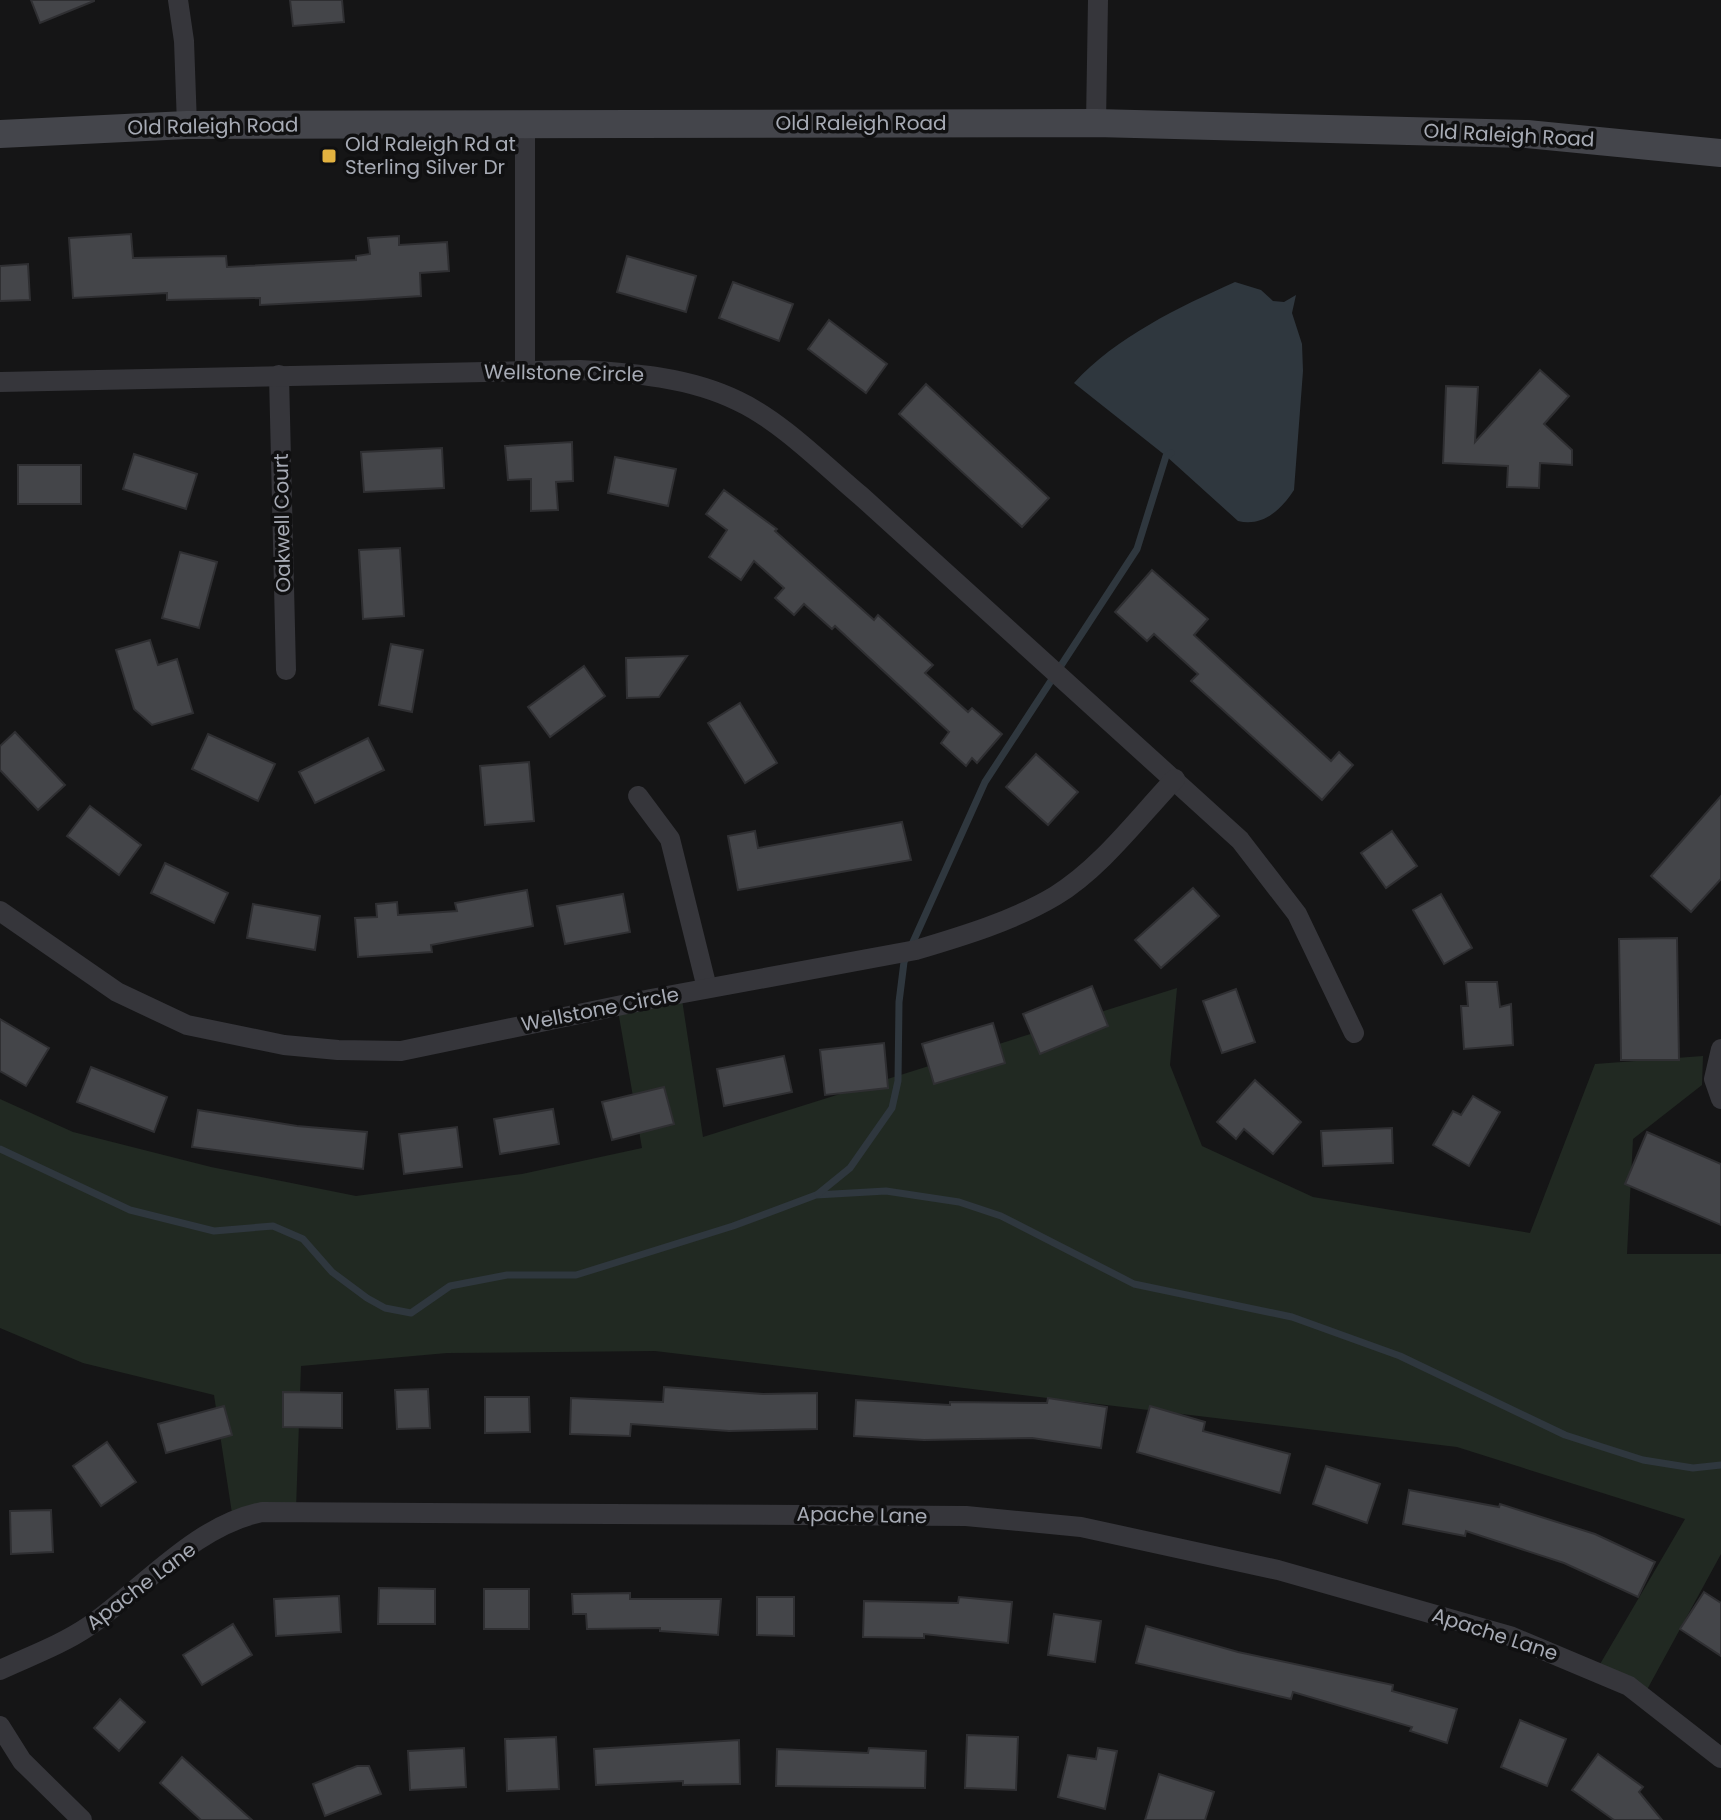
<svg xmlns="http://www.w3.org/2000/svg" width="1721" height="1820" viewBox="0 0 1721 1820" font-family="Poppins,sans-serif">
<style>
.green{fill:#212922}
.water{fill:#2f373e}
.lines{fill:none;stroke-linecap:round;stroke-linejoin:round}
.stream{stroke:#2f373e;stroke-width:7}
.building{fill:#444549;stroke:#2f2f32;stroke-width:2}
.street{stroke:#36363b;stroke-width:20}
.secondary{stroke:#44454b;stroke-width:28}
.poi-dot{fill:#e3b240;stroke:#101011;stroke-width:3}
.labels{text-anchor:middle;stroke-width:7;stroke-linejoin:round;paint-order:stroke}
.street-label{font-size:20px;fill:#a7abb5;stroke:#101011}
.poi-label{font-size:20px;fill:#a7abb5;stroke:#101011;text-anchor:start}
</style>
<rect width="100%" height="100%" fill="#151516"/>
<path class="green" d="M1177 988 1170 1065 1202 1146 1313 1197 1530 1233 1595 1064 1703 1056 1702 1085 1633 1139 1627 1254H1721V1554L1643 1697 1596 1671 1685 1519 1457 1447 655 1351 447 1353 301 1366 296 1509 233 1520 214 1395 83 1363 0 1328V1099L73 1132 211 1167 356 1196 522 1174 642 1148 617 1005 681 993 703 1137Z"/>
<path class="water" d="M1235 282 1261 290 1273 301 1284 302 1296 295 1292 313 1302 344 1303 371 1294 490C1281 510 1263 527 1238 521L1166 456 1074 383C1116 337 1179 307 1235 282Z"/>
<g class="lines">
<g class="stream">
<path d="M0 1149 130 1210 214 1231 273 1226 303 1239 332 1272 367 1298 385 1308 411 1313 450 1286 507 1275H576L733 1226 816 1195 886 1191 959 1202 1001 1216 1134 1284 1292 1317 1400 1356 1565 1435 1643 1460 1693 1468 1721 1465"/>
<path d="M818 1194 850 1168 892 1108 898 1081 899 1002 904 962 985 782 1137 549 1166 456 1171 453"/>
</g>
</g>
<g class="building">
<path d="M31 0H94V1L40 23Z"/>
<path d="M290 0H342L344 22 293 26Z"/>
<path d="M131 234 133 258 226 256 227 267 356 260V256L370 254 368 238 399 236V245L447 242 449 271 420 273 421 296 360 300 260 305V298L167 300V293L73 298 69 238Z"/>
<path d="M627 256 696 276 686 312 617 292Z"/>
<path d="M28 264 30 300 0 301V266Z"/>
<path d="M733 282 793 304 779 341 719 318Z"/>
<path d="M829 320 887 364 866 393 808 349Z"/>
<path d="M1540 370 1569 396 1544 424 1572 450V465L1540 463 1539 488 1507 487 1508 466 1443 463 1446 386 1478 387 1475 442Z"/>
<path d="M926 384 1049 498 1022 527 899 414Z"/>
<path d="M572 442 573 481 556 482 558 510 531 511V479L508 480 505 446Z"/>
<path d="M442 448 444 488 364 492 361 452Z"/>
<path d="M134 454 197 474 186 509 123 489Z"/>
<path d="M615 457 676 469 668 506 608 493Z"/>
<rect x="18" y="465" width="63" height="39"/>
<path d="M724 490 777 529 775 531 874 620 878 615 933 665 925 673 968 712 972 708 1002 734 977 763 972 758 966 766 941 743 949 732 835 626 832 629 804 604 794 615 775 598 784 588 754 561 741 580 709 557 727 530 706 514Z"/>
<path d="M400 548 404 616 363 619 359 550Z"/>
<path d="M180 552 217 562 199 628 162 618Z"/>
<path d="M1152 570 1208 619 1194 635 1331 761 1339 752 1353 765 1322 800 1191 681 1198 674 1154 634 1147 641 1115 612Z"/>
<path d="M150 640 158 665 177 659 193 713 152 725 134 709 116 650Z"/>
<path d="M391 644 423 650 412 712 379 705Z"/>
<path d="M687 656 659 697 627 698 626 658Z"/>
<path d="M584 666 605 696 550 737 528 707Z"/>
<path d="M740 703 777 763 745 783 708 723Z"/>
<path d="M15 732 65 785 38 810 0 770V746Z"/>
<path d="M208 734 275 764 258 801 192 769Z"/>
<path d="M368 738 384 770 315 803 299 772Z"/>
<path d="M1036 754 1078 792 1048 825 1006 787Z"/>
<path d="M529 762 534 821 485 825 480 766Z"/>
<path d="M1721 796V879L1691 912 1651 876Z"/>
<path d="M90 806 141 845 119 875 67 836Z"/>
<path d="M902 822 911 860 738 890 728 836 755 831 758 848Z"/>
<path d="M1392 831 1417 866 1386 888 1361 853Z"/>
<path d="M165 863 228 893 214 923 151 893Z"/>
<path d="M1193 888 1219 916 1161 968 1135 940Z"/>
<path d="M527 890 533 926 431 945 432 952 358 957 355 918 377 917 376 904 397 902 398 915 457 911 455 903Z"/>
<path d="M623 894 630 932 565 944 557 906Z"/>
<path d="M1441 894 1472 948 1444 964 1413 910Z"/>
<path d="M253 904 320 916 315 950 247 938Z"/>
<path d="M1677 938 1679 1060H1621L1619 939Z"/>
<path d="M1466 982H1497L1500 1007 1511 1004 1513 1045 1464 1049 1461 1006H1468Z"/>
<path d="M1092 986 1108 1026 1040 1054 1023 1014Z"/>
<path d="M1236 989 1255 1042 1222 1053 1203 1001Z"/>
<path d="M0 1019 49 1048 26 1086 0 1071Z"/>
<path d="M993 1023 1005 1063 934 1084 922 1044Z"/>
<path d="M884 1043 888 1088 825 1095 820 1050Z"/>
<path d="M784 1056 792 1092 724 1106 717 1069Z"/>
<path d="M91 1067 167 1097 154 1132 77 1102Z"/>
<path d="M1255 1080 1301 1122 1273 1154 1244 1129 1236 1139 1217 1122Z"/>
<path d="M664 1087 674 1124 612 1140 602 1102Z"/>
<path d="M1473 1096 1500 1112 1469 1166 1433 1145 1453 1111 1461 1115Z"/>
<path d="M553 1109 559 1144 500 1154 494 1119Z"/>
<path d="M198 1110 297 1126 367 1132 363 1169 192 1147Z"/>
<path d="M457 1127 462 1167 404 1174 399 1134Z"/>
<path d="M1392 1128 1393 1163 1323 1166 1321 1131Z"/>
<path d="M1647 1132 1721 1164V1225L1625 1184Z"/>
<path d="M664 1387 763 1394 817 1393V1429L729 1431 631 1424 630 1436 570 1434 571 1398 663 1402Z"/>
<path d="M428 1389 430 1428 397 1429 395 1390Z"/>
<path d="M283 1392 342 1393V1428L283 1427Z"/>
<path d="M485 1397H529L530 1432 485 1433Z"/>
<path d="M1048 1398 1107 1407 1101 1448 1032 1438 924 1440 854 1436 856 1400 950 1405V1402L1047 1403Z"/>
<path d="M224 1406 232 1435 166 1453 158 1424Z"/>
<path d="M1150 1406 1205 1422 1203 1431 1290 1454 1280 1493 1137 1452Z"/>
<path d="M107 1442 136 1482 101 1506 73 1466Z"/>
<path d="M1326 1466 1380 1484 1367 1523 1313 1504Z"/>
<path d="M1409 1490 1499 1507 1500 1504 1595 1534 1655 1562 1638 1597 1564 1563 1466 1531 1465 1536 1403 1524Z"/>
<path d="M51 1510 53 1552 11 1554 10 1511Z"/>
<path d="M379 1588 435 1589V1624H378Z"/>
<rect x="484" y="1589" width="45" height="40"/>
<path d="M1704 1592 1721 1603V1656L1680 1629Z"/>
<path d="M630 1593V1599H721L718 1635 660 1631V1628L587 1629 586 1614H573L572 1594Z"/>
<path d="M339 1596 341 1632 276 1636 274 1599Z"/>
<path d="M757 1597H794V1636L757 1635Z"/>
<path d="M959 1597 1012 1602 1008 1643 924 1634V1638L863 1637 864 1601 958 1603Z"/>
<path d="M1054 1614 1101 1621 1095 1662 1048 1655Z"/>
<path d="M233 1624 252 1655 202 1685 183 1655Z"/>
<path d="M1146 1626 1238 1652 1393 1685 1392 1691 1457 1709 1447 1743 1410 1731 1412 1727 1293 1692 1291 1699 1136 1663Z"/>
<path d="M120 1699 145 1722 119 1751 94 1728Z"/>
<path d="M1520 1720 1566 1739 1547 1786 1501 1767Z"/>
<path d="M967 1735 1018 1737 1016 1790 965 1788Z"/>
<path d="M556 1737 559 1789 507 1791 505 1739Z"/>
<path d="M739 1740 740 1784 683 1785V1781L596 1785 594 1749Z"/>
<path d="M464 1748 466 1787 410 1790 408 1751Z"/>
<path d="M869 1748 926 1751 925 1788 776 1786 777 1749 868 1753Z"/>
<path d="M1098 1748 1117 1751 1105 1809 1058 1797 1068 1755 1096 1759Z"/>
<path d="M1598 1754 1643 1787 1639 1792 1662 1820H1614L1572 1790Z"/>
<path d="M182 1757 252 1820H201L160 1783Z"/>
<path d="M357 1766H369L381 1794 325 1816 313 1784Z"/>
<path d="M1159 1774 1214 1792 1205 1820H1145Z"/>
</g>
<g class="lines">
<g class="street">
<path d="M178 0 184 41 187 125"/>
<path d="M525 123V370"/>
<path d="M1096 123 1098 0"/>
<path d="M279 375 286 670"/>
<path d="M0 382 580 370C633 373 689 377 738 401 781 421 824 465 861 496L1240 840 1297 914 1354 1033"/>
<path d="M638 796 670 839 707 988"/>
<path d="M0 911 117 992 187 1025 284 1045 338 1050 401 1051 651 999 916 950C963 936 1013 921 1055 896 1101 868 1138 818 1175 779"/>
<path d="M1721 1049 1714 1079 1721 1099"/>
<path d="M0 1670C30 1656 61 1645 89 1626 144 1588 194 1526 262 1512L966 1516 1081 1527 1278 1570 1510 1636 1629 1686 1721 1758"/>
<path d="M0 1726 22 1761 82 1820"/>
</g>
<path class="secondary" d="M0 134 187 125 1096 123 1527 134 1721 153"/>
</g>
<rect class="poi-dot" x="321" y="148" width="16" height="16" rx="4"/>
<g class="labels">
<g class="street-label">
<text x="861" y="130">Old Raleigh Road</text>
<text transform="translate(213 126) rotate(-1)" y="7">Old Raleigh Road</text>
<text transform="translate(1509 135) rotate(3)" y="7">Old Raleigh Road</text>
<text transform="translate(564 373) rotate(1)" y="7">Wellstone Circle</text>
<text transform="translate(282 523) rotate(-91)" y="7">Oakwell Court</text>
<text transform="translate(600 1009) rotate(-11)" y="7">Wellstone Circle</text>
<text transform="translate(862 1515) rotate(1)" y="7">Apache Lane</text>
<text transform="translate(141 1586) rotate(-37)" y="7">Apache Lane</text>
<text transform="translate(1495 1634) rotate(18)" y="7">Apache Lane</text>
</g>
<g class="poi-label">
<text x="345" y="151">Old Raleigh Rd at<tspan x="345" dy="23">Sterling Silver Dr</tspan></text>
</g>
</g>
</svg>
